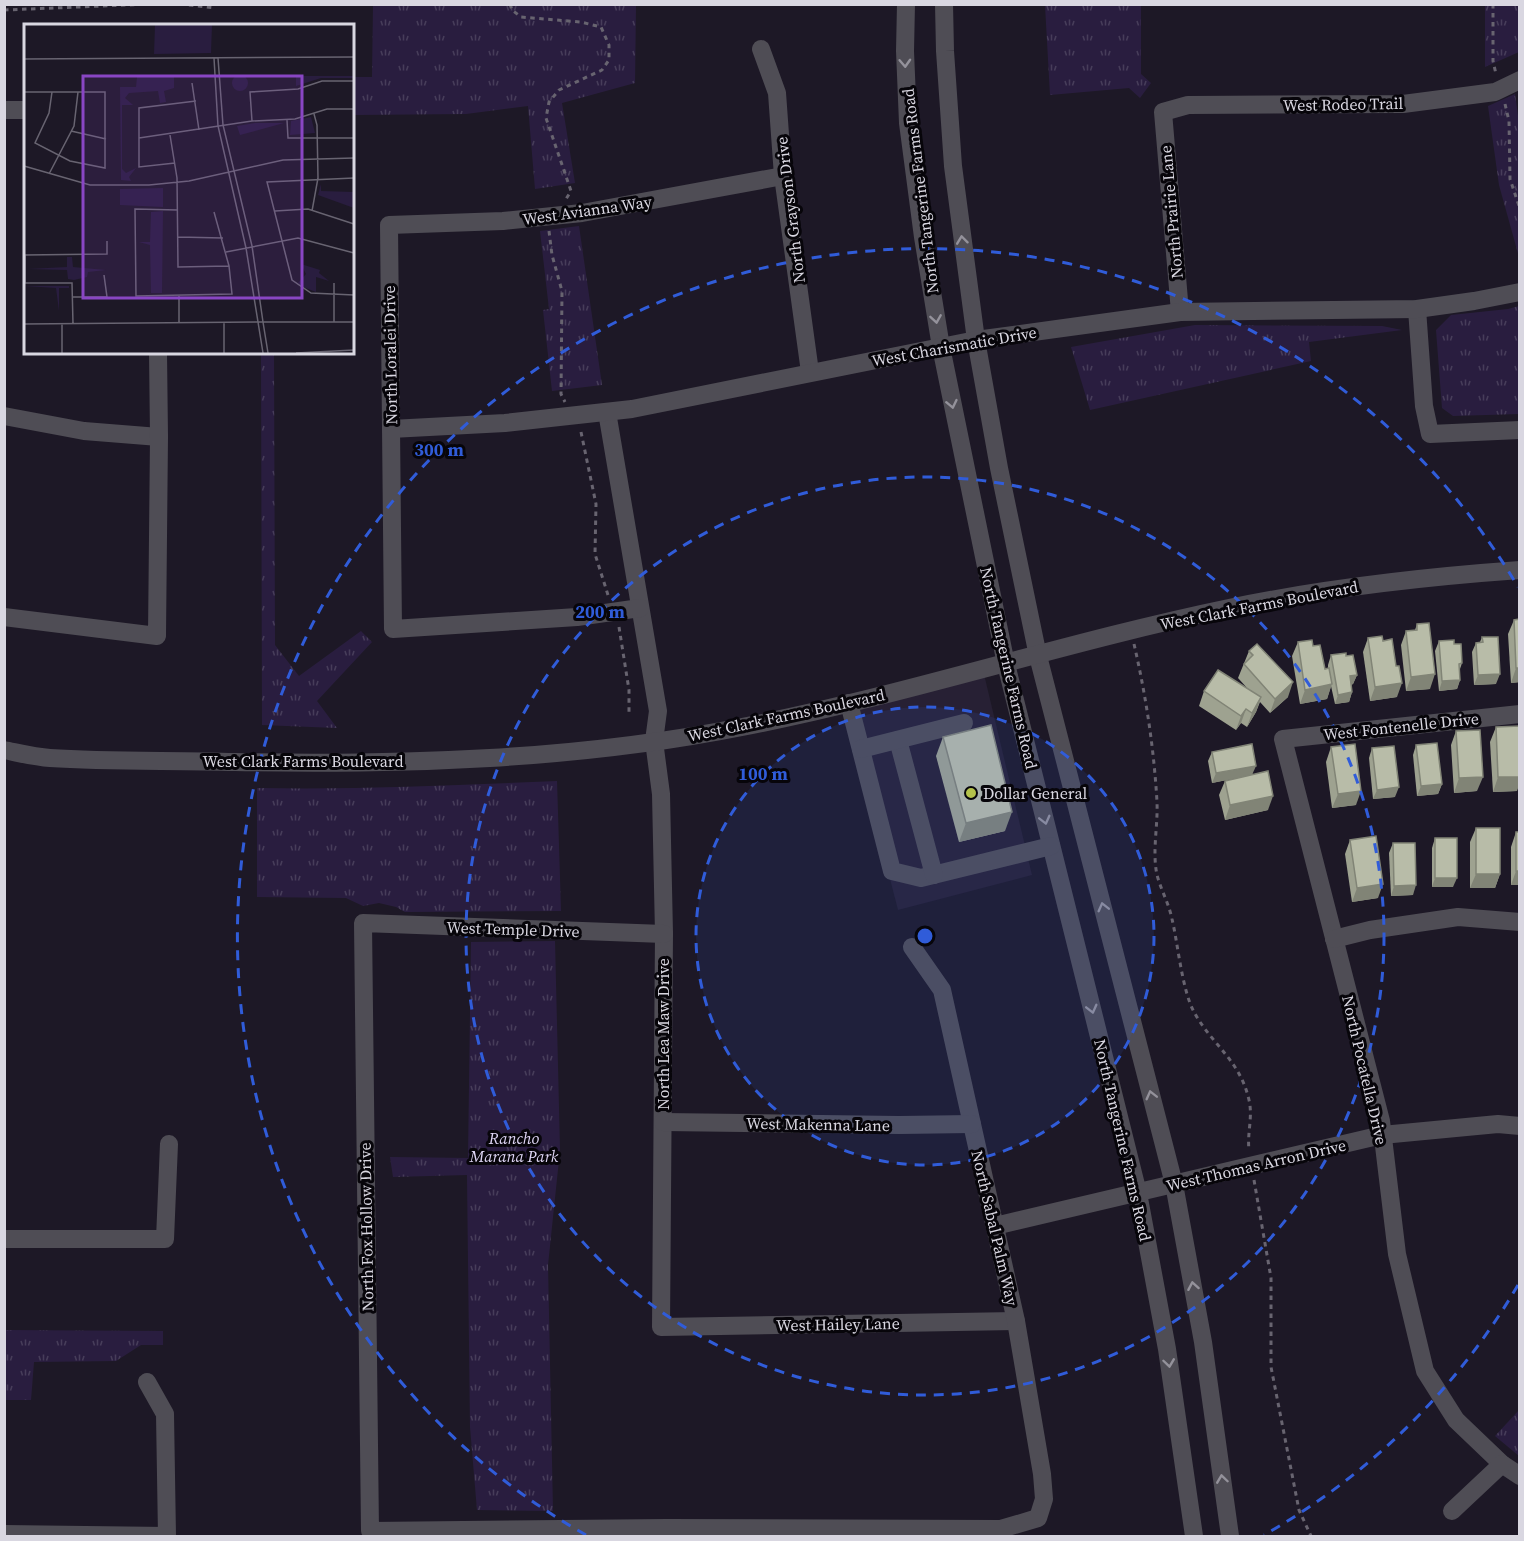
<svg xmlns="http://www.w3.org/2000/svg" width="1524" height="1541" viewBox="0 0 1524 1541" font-family="'Source Serif 4',serif">
<style>
.built{fill:#272034}
.park{fill:url(#park-tufts)}
.lines{fill:none;stroke-linecap:round;stroke-linejoin:round}
.path{stroke:#686470;stroke-width:3;stroke-dasharray:4.5 4.5;stroke-linecap:butt}
.minor{stroke:#4f4d55;stroke-width:18}
.wall{fill:#9ea290}
.shaded-wall{fill:#818476}
.building{fill:#b8bca8;stroke:#818476;stroke-width:1.5}
.oneway{stroke:#94929b}
.ring{fill:none;stroke:#305cd9;stroke-width:3;stroke-dasharray:10 8}
.poi-dot{fill:#b4c24b;stroke:#07050a;stroke-width:2}
.labels{text-anchor:middle;stroke-width:6;stroke-linejoin:round;paint-order:stroke}
.street-label{font-size:16px;fill:#d9d7e1;stroke:#07050a}
.poi-label{font-size:16px;fill:#d9d7e1;stroke:#07050a;text-anchor:start}
.park-label{font-size:16px;font-style:italic;fill:#ded5f4;stroke:#07050a}
.inset-road{fill:none;stroke:#686471;stroke-width:1.5}
.view{fill:#8946c4;fill-opacity:0.15;stroke:#8946c4;stroke-width:3}
.inset-edge{fill:none;stroke:#d9d7e1;stroke-width:3}
.centre{fill:#305cd9;stroke:#07050a;stroke-width:3}
.ring-label{font-size:18px;text-anchor:middle;font-weight:bold;fill:#305cd9;stroke:#07050a;stroke-width:6;stroke-linejoin:round;paint-order:stroke}
</style>
<defs>
<pattern id="park-tufts" width="24" height="20" patternUnits="userSpaceOnUse" patternTransform="scale(1.5)"><rect width="24" height="20" fill="#291d3f"/><path d="M3 7l-1-3M5 7V3M7 7l1-3M15 17l-1-3M17 17v-4M19 17l1-3" fill="none" stroke="#473d5a"/></pattern>
</defs>
<rect width="100%" height="100%" fill="#1d1826"/>
<path class="built" d="M983 670 1032 875 898 910 845 704Z"/>
<g class="park">
<path d="M437 4 636 5 635 83 562 103 575 183 535 189 528 106 466 114 353 115V77H372L373 6Z"/>
<path d="M1045 5H1141V74L1151 83 1140 98 1129 88 1050 95Z"/>
<path d="M1485 5H1520L1519 52 1485 67Z"/>
<path d="M1515 94 1520 130 1519 257 1499 185 1488 106Z"/>
<path d="M579 226 602 385 552 391 543 310 549 309 540 231Z"/>
<path d="M1519 306V414L1453 416 1442 408 1436 330 1451 315 1508 309Z"/>
<path d="M1195 325 1382 326 1402 330 1309 342 1311 361 1090 410 1071 347Z"/>
<path d="M261 353H274L275 645 299 676 361 631 372 642 317 701 337 728 262 725Z"/>
<path d="M557 781 561 911 405 912 396 907 379 903 363 906 346 898 257 897V788C357 790 457 785 557 781Z"/>
<path d="M555 941 560 1150 548 1265 553 1511 477 1510 470 1427 467 1175 393 1177 390 1157 468 1158 471 942Z"/>
<path d="M5 1330 163 1331V1345H141L116 1361 34 1362 31 1400H5Z"/>
<path d="M1519 1410V1456L1495 1436Z"/>
</g>
<g class="lines">
<g class="path">
<path d="M180 4 215 8"/>
<path d="M510 4 512 10 521 17 581 22 601 27 609 45V60L602 70 559 90 549 102 546 118 571 191 566 199"/>
<path d="M1493 4V61L1496 74"/>
<path d="M4 10 152 4"/>
<path d="M1505 104 1509 121 1510 179 1520 209"/>
<path d="M549 231 552 255 562 291 561 394 565 402"/>
<path d="M581 432 596 504 595 554 608 595"/>
<path d="M619 627 629 690V712"/>
<path d="M1134 644C1146 696 1154 749 1157 802 1158 827 1152 851 1157 875 1161 890 1169 904 1172 919 1178 944 1182 990 1194 1012 1212 1045 1240 1060 1249 1100 1253 1117 1247 1133 1249 1150"/>
<path d="M1254 1180 1271 1278V1367L1299 1510 1311 1536"/>
</g>
<g class="minor">
<path d="M906 4 905 51 908 123 923 237 941 347 1006 664 1138 1193 1167 1349 1194 1536"/>
<path d="M944 4 945 51 953 166 976 340 999 468 1038 656 1174 1184 1203 1342 1230 1536"/>
<path d="M761 49 777 93 783 176 810 372"/>
<path d="M4 110H26"/>
<path d="M1417 309 1424 406 1430 434 1520 430"/>
<path d="M1180 312 1163 112 1188 105 1403 104 1495 92 1520 80"/>
<path d="M607 412 658 711 654 741 661 794 664 934 661 1327 1016 1321"/>
<path d="M4 416 84 431 159 437"/>
<path d="M391 429 505 423 632 409 976 340 1180 312 1417 309 1474 301 1520 292"/>
<path d="M640 608 577 617 393 629 389 225 503 221 582 213 783 176"/>
<path d="M4 617 157 636 159 437 158 352"/>
<path d="M849 703 892 871 921 878 1051 846"/>
<path d="M1520 714 1283 739 1381 1121 1397 1254 1425 1371 1456 1420 1502 1464 1520 1476"/>
<path d="M898 740 934 875"/>
<path d="M861 749 964 723"/>
<path d="M4 750C19 753 35 757 50 758 111 762 174 760 235 762 404 765 576 760 742 727 906 695 1065 642 1229 608 1325 588 1422 577 1520 570"/>
<path d="M664 934 363 923 370 1531 667 1528 1001 1529 1038 1518 1044 1499 1042 1474 1016 1321 942 990 912 947"/>
<path d="M1334 939 1370 930 1458 917 1520 922"/>
<path d="M663 1122 899 1125 972 1124"/>
<path d="M995 1226 1382 1135 1498 1124 1520 1126"/>
<path d="M4 1239H165L169 1144"/>
<path d="M1452 1511 1502 1464"/>
<path d="M4 1534 167 1536 165 1414 147 1382"/>
</g>
</g>
<g class="wall">
<path d="M1520 619V682L1511 683 1508 634 1514 620Z"/>
<path d="M1417 624 1430 689 1406 691 1401 645 1406 631 1415 630Z"/>
<path d="M1482 637 1496 684 1474 685 1472 652 1476 643 1480 642Z"/>
<path d="M1368 638 1397 697 1370 701 1363 652Z"/>
<path d="M1439 641 1454 644 1462 663 1459 672 1460 680 1457 689 1439 691 1435 651Z"/>
<path d="M1298 642 1313 646 1325 669 1328 668V665L1331 655 1346 656 1357 675 1353 684 1351 685 1352 692 1349 702 1335 704 1331 686 1327 699 1300 704 1292 656Z"/>
<path d="M1249 651 1288 697 1270 713 1260 702 1256 712 1247 727 1241 723 1236 730 1199 706 1204 691 1248 689 1238 678Z"/>
<path d="M1496 727 1517 791 1493 792 1490 742Z"/>
<path d="M1456 731 1477 791 1454 793 1451 745Z"/>
<path d="M943 737 1005 831 959 842 936 756Z"/>
<path d="M1416 745 1442 784 1438 794 1417 796 1413 755Z"/>
<path d="M1331 747 1356 805 1332 808 1326 762Z"/>
<path d="M1372 748 1395 797 1373 799 1369 758Z"/>
<path d="M1212 752 1253 774 1268 810 1225 820 1219 795 1225 781 1236 778 1212 783 1208 761Z"/>
<path d="M1476 828 1500 874 1495 888H1470V842Z"/>
<path d="M1516 832 1520 885H1511V847Z"/>
<path d="M1435 838 1453 887H1432V848Z"/>
<path d="M1350 840 1378 898 1352 902 1345 854Z"/>
<path d="M1393 843 1413 895 1391 896 1389 853Z"/>
</g>
<g class="shaded-wall">
<path d="M1516 668H1520V682L1511 683Z"/>
<path d="M1435 674 1430 689 1406 691 1411 677Z"/>
<path d="M1500 674 1496 684 1474 685 1478 675Z"/>
<path d="M1357 675 1353 684 1346 686 1350 676Z"/>
<path d="M1460 680 1457 689 1439 691 1442 681Z"/>
<path d="M1293 682 1288 697 1270 713 1275 699Z"/>
<path d="M1402 683 1397 697 1370 701 1375 687Z"/>
<path d="M1332 684 1327 699 1300 704 1305 690Z"/>
<path d="M1352 692 1349 702 1335 704 1338 695Z"/>
<path d="M1261 697 1256 712 1247 727 1252 713Z"/>
<path d="M1246 709 1241 723 1236 730 1241 716Z"/>
<path d="M1256 766 1252 775 1212 783 1216 773Z"/>
<path d="M1483 777 1477 791 1454 793 1459 778Z"/>
<path d="M1498 777H1520V783L1517 791 1493 792Z"/>
<path d="M1442 784 1438 794 1417 796 1421 786Z"/>
<path d="M1399 787 1395 797 1373 799 1377 790Z"/>
<path d="M1361 791 1356 805 1332 808 1338 794Z"/>
<path d="M1273 796 1268 810 1225 820 1230 805Z"/>
<path d="M1012 812 1005 831 959 842 966 823Z"/>
<path d="M1516 871H1520V885H1511Z"/>
<path d="M1476 874H1500L1495 888H1470Z"/>
<path d="M1435 878H1457L1453 887H1432Z"/>
<path d="M1383 884 1378 898 1352 902 1357 888Z"/>
<path d="M1416 885 1413 895 1391 896 1394 886Z"/>
</g>
<g class="building">
<path d="M1520 619V668H1516L1514 620Z"/>
<path d="M1429 623 1435 674 1411 677 1406 631 1417 630V624Z"/>
<path d="M1382 636 1383 641 1392 639 1396 666H1399L1402 683 1375 687 1368 638Z"/>
<path d="M1482 637H1498L1500 674 1478 675 1476 643 1483 642Z"/>
<path d="M1312 640 1313 646 1320 645 1325 669 1329 668 1332 684 1305 690 1298 642Z"/>
<path d="M1454 640V644H1461L1462 663 1459 664 1460 680 1442 681 1439 641Z"/>
<path d="M1257 644 1293 682 1275 699 1244 664 1253 655 1249 651Z"/>
<path d="M1346 653V656L1353 655 1357 675 1350 676 1352 692 1338 695 1331 655Z"/>
<path d="M1218 670 1261 697 1252 713 1246 709 1241 716 1204 691Z"/>
<path d="M991 725 1012 812 966 823 943 737Z"/>
<path d="M1520 726V777H1498L1496 727Z"/>
<path d="M1480 730 1483 777 1459 778 1456 731Z"/>
<path d="M1437 743 1442 784 1421 786 1416 745Z"/>
<path d="M1252 744 1256 766 1216 773 1212 752Z"/>
<path d="M1355 744 1361 791 1338 794 1331 747Z"/>
<path d="M1394 746 1399 787 1377 790 1372 748Z"/>
<path d="M1268 771 1273 796 1230 805 1225 781Z"/>
<rect x="1476" y="828" width="24" height="46"/>
<rect x="1516" y="832" width="4" height="39"/>
<path d="M1376 836 1383 884 1357 888 1350 840Z"/>
<rect x="1435" y="838" width="22" height="40"/>
<path d="M1393 843H1415L1416 885 1394 886Z"/>
</g>
<defs><path id="oneway-chevron" d="M-2-3.5L2.5 0L-2 3.5" fill="none" stroke-width="1.6" stroke-linecap="round" stroke-linejoin="round" transform="scale(1.5)"/></defs>
<g class="oneway">
<use href="#oneway-chevron" transform="translate(905 63) rotate(87)"/>
<use href="#oneway-chevron" transform="translate(962 240) rotate(-97)"/>
<use href="#oneway-chevron" transform="translate(936 319) rotate(81)"/>
<use href="#oneway-chevron" transform="translate(952 404) rotate(78)"/>
<use href="#oneway-chevron" transform="translate(1045 820) rotate(76)"/>
<use href="#oneway-chevron" transform="translate(1103 907) rotate(-104)"/>
<use href="#oneway-chevron" transform="translate(1092 1009) rotate(76)"/>
<use href="#oneway-chevron" transform="translate(1151 1095) rotate(-104)"/>
<use href="#oneway-chevron" transform="translate(1193 1286) rotate(-100)"/>
<use href="#oneway-chevron" transform="translate(1169 1363) rotate(82)"/>
<use href="#oneway-chevron" transform="translate(1222 1479) rotate(-98)"/>
</g>
<circle cx="925" cy="936" r="229" fill="#305cd9" fill-opacity=".12"/>
<g class="ring">
<circle cx="925" cy="936" r="229"/>
<circle cx="925" cy="936" r="459"/>
<path d="M1518 1285A688 688 0 0 1 1264 1535M586 1535A688 688 0 1 1 1518 587"/>
</g>
<circle class="poi-dot" cx="971" cy="793" r="6"/>
<g class="labels">
<g class="street-label">
<text transform="translate(1343 104) rotate(-1)" y="6">West Rodeo Trail</text>
<text transform="translate(920 191) rotate(-97)" y="6">North Tangerine Farms Road</text>
<text transform="translate(587 210) rotate(-8)" y="6">West Avianna Way</text>
<text transform="translate(790 210) rotate(-97)" y="6">North Grayson Drive</text>
<text transform="translate(1171 212) rotate(-95)" y="6">North Prairie Lane</text>
<text transform="translate(954 346) rotate(-10)" y="6">West Charismatic Drive</text>
<text transform="translate(390 355) rotate(-91)" y="6">North Loralei Drive</text>
<text transform="translate(1259 605) rotate(-11)" y="6">West Clark Farms Boulevard</text>
<text transform="translate(1009 668) rotate(77)" y="6">North Tangerine Farms Road</text>
<text transform="translate(786 715) rotate(-12)" y="6">West Clark Farms Boulevard</text>
<text transform="translate(1401 726) rotate(-6)" y="6">West Fontenelle Drive</text>
<text x="303" y="767">West Clark Farms Boulevard</text>
<text transform="translate(513 929) rotate(2)" y="6">West Temple Drive</text>
<text transform="translate(663 1034) rotate(-90)" y="6">North Lea Maw Drive</text>
<text transform="translate(1365 1070) rotate(77)" y="6">North Pocatella Drive</text>
<text transform="translate(818 1124) rotate(1)" y="6">West Makenna Lane</text>
<text transform="translate(1123 1140) rotate(77)" y="6">North Tangerine Farms Road</text>
<text transform="translate(1256 1165) rotate(-13)" y="6">West Thomas Arron Drive</text>
<text transform="translate(366 1227) rotate(-91)" y="6">North Fox Hollow Drive</text>
<text transform="translate(995 1228) rotate(77)" y="6">North Sabal Palm Way</text>
<text transform="translate(838 1324) rotate(-1)" y="6">West Hailey Lane</text>
</g>
<g class="poi-label">
<text x="983" y="799">Dollar General</text>
</g>
<g class="park-label">
<text x="514" y="1144">Rancho<tspan x="514" dy="18">Marana Park</tspan></text>
</g>
</g>
<g transform="translate(24 24)">
<rect width="330" height="330" fill="#1d1826"/>
<path d="M131 1H188L187 29 130 30Z" fill="#291d3f"/>
<path d="M208 59a8 8 0 1 1 16 0a8 8 0 1 1-16 0ZM150 52V64L140 67 142 78 136 79 134 67 105 69 101 74 109 81H98V145L102 149 112 144 105 153 107 157 97 156 96 63H112L113 53ZM272 52H330V54H297L272 62ZM287 93 291 109 266 111 267 97ZM231 99H260L216 111 213 102ZM297 160V167L330 168V184L294 171ZM139 164V183L96 181V165ZM139 187 138 269H127L126 221 115 218H126L127 188ZM43 233H48L49 243 82 246 64 248 63 253 50 256 44 255 43 246 4 245 43 243ZM277 240 296 246 295 249 305 257 292 253V268L279 263 274 259 282 250ZM0 262H45V264H35V287L32 264Z" fill="#291d3f"/>
<path class="inset-road" d="M194 34 199 101 228 222 239 298M0 35 330 33M168 59 175 106M0 68H81V144L46 137 11 119 25 89 28 68M263 96 264 114H330M228 97 226 68 274 65 298 57H330M47 107 82 115M146 111 153 154 154 243 205 242M115 114 228 97 271 95 303 85H330M151 139 115 143V84L172 77M0 142 66 161H125L165 157 259 136 330 134M25 150 50 102 54 68M330 154 243 158 268 256 287 269 330 271M154 186 111 185 112 272 208 270 205 242 190 188M251 187 284 185 330 200M288 187 294 154 293 101 290 90M154 213 199 214M202 228 274 214 330 229M0 259H48L49 300M1 259V231L83 230V217M310 259V298M49 273H83L80 251M239 298 244 329M155 299V272M0 300 234 298 222 224 194 102 190 34M38 300V329M200 329V299M239 329 234 298H330M272 329 330 326"/>
<path class="view" d="M59 52H278V274H59Z"/>
<rect width="330" height="330" class="inset-edge"/>
</g>
<circle cx="925" cy="936" r="9" class="centre"/>
<g class="ring-label">
<text x="439" y="456">300 m</text>
<text x="600" y="618">200 m</text>
<text x="763" y="780">100 m</text>
</g>
<rect width="1524" height="1541" fill="none" stroke="#d9d7e1" stroke-width="12"/>
</svg>
